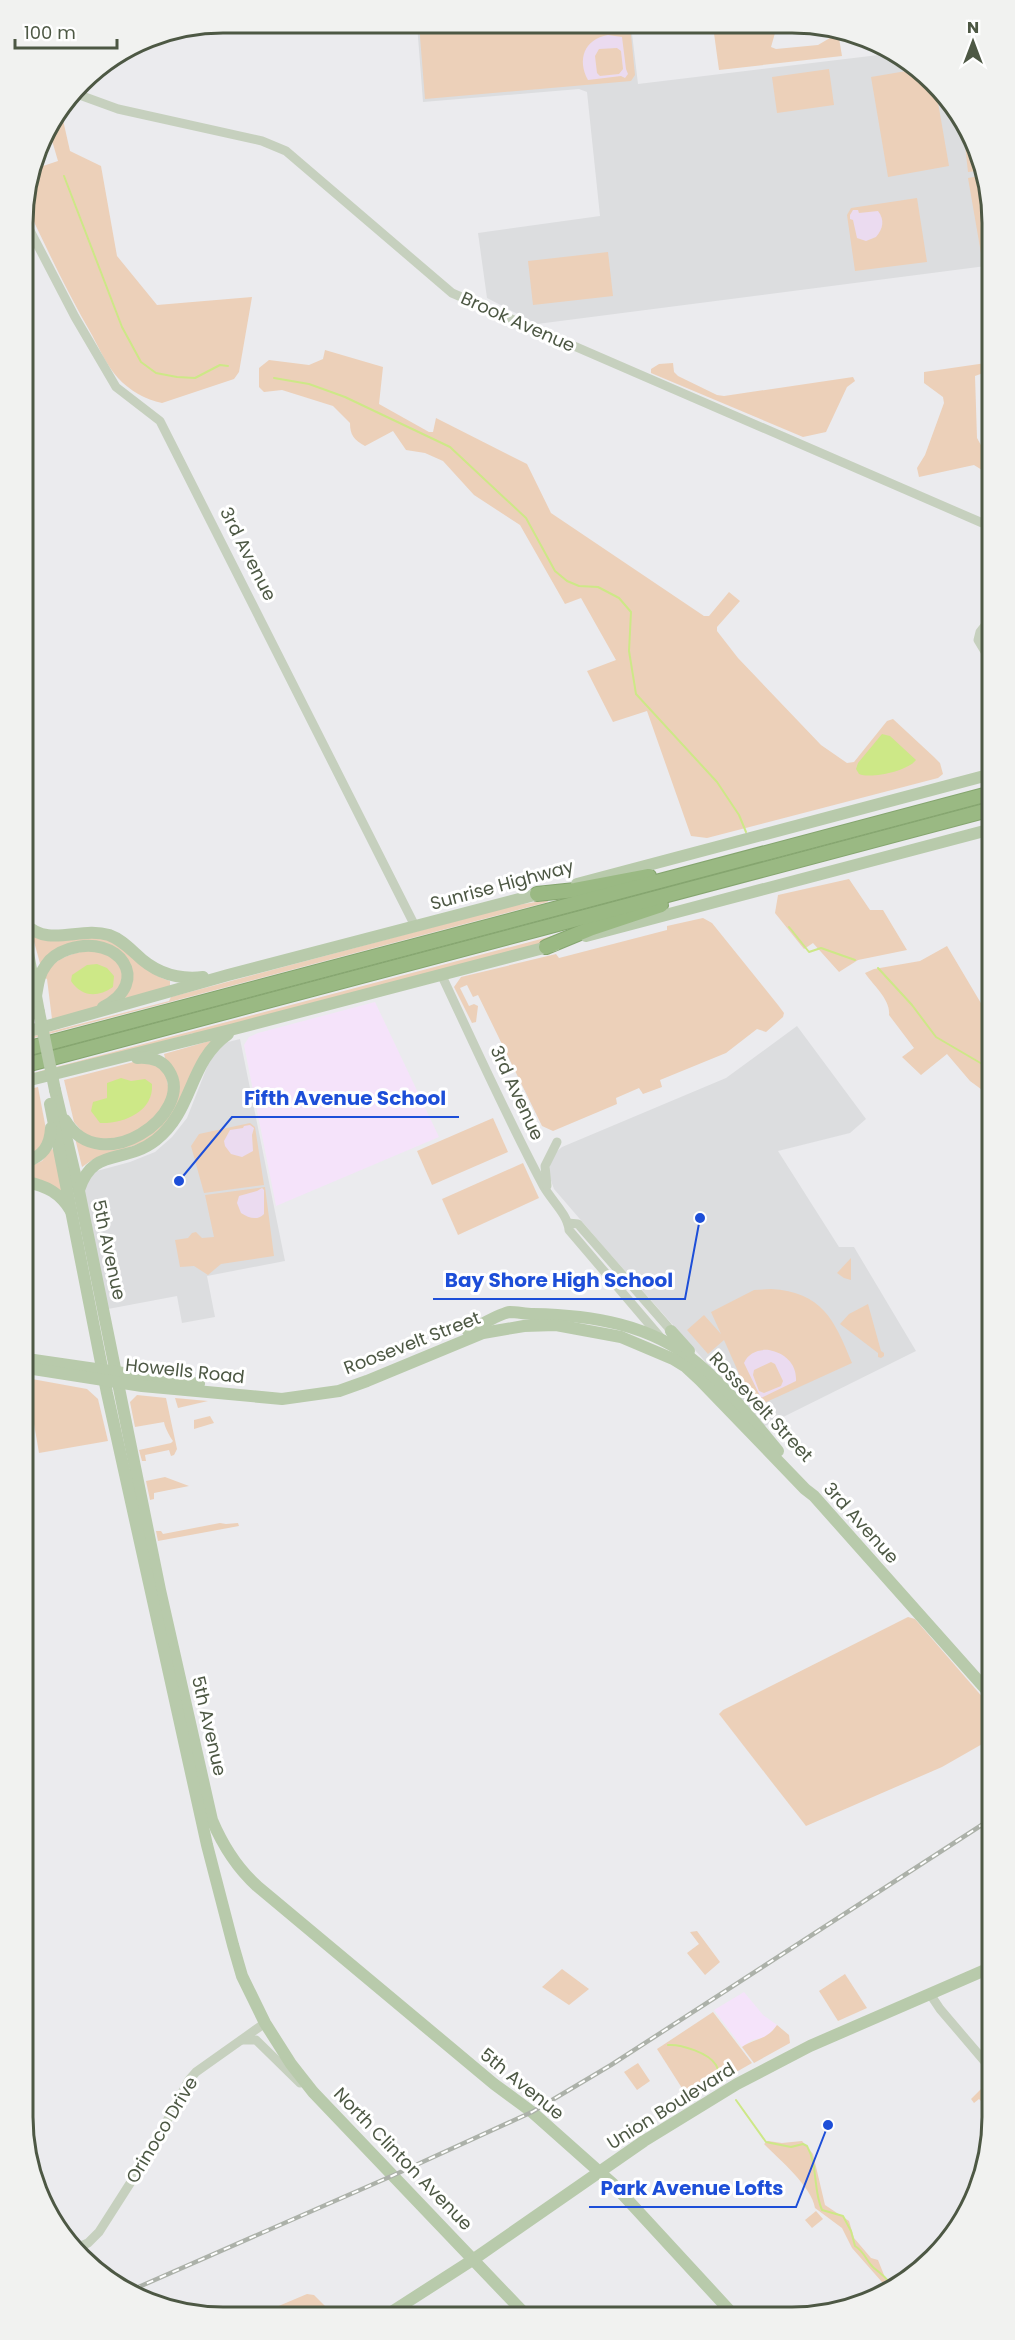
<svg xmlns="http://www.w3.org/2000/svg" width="1015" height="2340" viewBox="0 0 1015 2340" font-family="Poppins,sans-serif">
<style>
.commercial{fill:#f5e3fa}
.education{fill:#dcdddf}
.green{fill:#ecd0b9}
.sand{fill:#ebdbf0;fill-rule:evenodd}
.water{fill:#cde887}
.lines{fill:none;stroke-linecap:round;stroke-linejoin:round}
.stream{stroke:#cde887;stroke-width:2}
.highway-casing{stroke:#85a56f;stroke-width:16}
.minor{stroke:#c6d0be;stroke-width:9}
.major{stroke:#b8caab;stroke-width:12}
.highway{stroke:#9ab983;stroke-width:14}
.rail-casing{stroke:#acb1a9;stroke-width:4.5}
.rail{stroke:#fff;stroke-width:2;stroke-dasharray:7;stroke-linecap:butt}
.major-bridge{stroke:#b8caab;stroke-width:12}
.labels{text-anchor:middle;stroke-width:6;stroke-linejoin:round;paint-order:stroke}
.street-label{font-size:18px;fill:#4d5844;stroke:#fff}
.rim{fill:none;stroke:#4d5844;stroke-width:3}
.leader{fill:none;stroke:#1d4ed8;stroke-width:2}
.callout-dot{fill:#1d4ed8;stroke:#fff;stroke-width:2}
.callout-label{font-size:20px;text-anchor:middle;font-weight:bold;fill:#1d4ed8;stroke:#fff;stroke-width:6;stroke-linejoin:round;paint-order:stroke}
</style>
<rect width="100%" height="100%" fill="#ebebee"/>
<g class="commercial">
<path d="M375 1002 439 1137 276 1206 244 1045 249 1037 258 1033Z"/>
<path d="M744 1992 763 2015 777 2025 767 2037 752 2040 742 2047 714 2010Z"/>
</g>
<g class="education">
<path d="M417 24 631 25 638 84 887 54 925 72 965 122 986 171V266L537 324 487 298 478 233 600 216 587 92 579 89 423 102Z"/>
<path d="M797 1026 866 1119 850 1133 778 1151 839 1247H854L916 1351 763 1427 604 1247 554 1189 549 1175 550 1163 555 1153 562 1147 726 1078Z"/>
<path d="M240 1039 285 1261 207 1276 215 1317 182 1323 177 1296 108 1309 84 1190 93 1172 130 1162 155 1152 172 1137 187 1118 209 1062 224 1043Z"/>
</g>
<g class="green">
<path d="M419 24 630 25 635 75 631 81 425 99Z"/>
<path d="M713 26H777L771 47 776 49 818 45 835 35 839 38 842 56 719 70Z"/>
<path d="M829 69 834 105 777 113 772 77Z"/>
<path d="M918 69 925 72 935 85 949 166 888 177 871 77Z"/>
<path d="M61 111 70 151 101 166 117 256 157 305 252 297 239 372 234 379 162 403C146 400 129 390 118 378 107 366 100 350 92 335 67 292 46 247 25 203L34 169 58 161 48 127Z"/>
<path d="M962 118 965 122 985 170 968 172Z"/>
<path d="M986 175V259H982L968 178Z"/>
<path d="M917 198 927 262 855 271 847 215 851 208Z"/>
<path d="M608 252 613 296 533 305 528 261Z"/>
<path d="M325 350 383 367 379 404 429 432H433L436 418 527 464 551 513 704 616H709L729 592 740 601 717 627V631L738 658 821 745 847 763 854 762 887 721 893 719 934 757 940 763 943 774 938 778 707 838 691 836 647 711 613 722 587 671 616 660 581 598 565 604 520 525 474 495 443 461 425 453 406 450 393 431 365 446C354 440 350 435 350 423L333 406 282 390 264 392 259 387V368L269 360 309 365 323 359Z"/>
<path d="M673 363 674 372 678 376 717 395 724 396 853 377 855 381 847 387 826 432 803 437 651 373V369L659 364Z"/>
<path d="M986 363V372L975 376 977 438 987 456V478L982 470 974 465 919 477 917 468 925 455 944 403 943 397 924 383V372Z"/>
<path d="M849 879 870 910H883L907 950 858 960 839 972 813 943 804 949 775 913 778 895Z"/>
<path d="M547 900 548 902 26 1040V1038L169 1001 171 997 512 906Z"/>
<path d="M703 918 712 923 778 1005 784 1013 783 1017 766 1032 757 1029 726 1053 660 1080 662 1087 643 1094 639 1088 616 1098 617 1104 553 1131 542 1126 478 995 473 997 467 985 460 988 469 1006 474 1004 478 1006 476 1022 472 1023 454 987 461 977 556 954 559 958 667 930V926Z"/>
<path d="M571 931 545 943 195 1036 194 1033 26 1078V1075Z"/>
<path d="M34 936C55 948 81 934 103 939 124 944 135 963 153 973 158 977 164 979 170 981V987L117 1004 129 965 94 943 41 967 33 938Z"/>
<path d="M947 946 988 1015 989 1095 970 1081 947 1054 921 1075 902 1057 914 1048 889 1015C891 1000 873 985 865 973L874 969 920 961Z"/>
<path d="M91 950C97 951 105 951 109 954 133 967 123 990 106 1003 96 1011 66 1016 52 1019L47 979 45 978C51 958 73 953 91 950Z"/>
<path d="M213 1040 171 1118 150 1140 92 1160 82 1167 75 1138 125 1147 176 1100 164 1054Z"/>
<path d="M137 1061 153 1063 165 1071 170 1095 155 1119 127 1139 91 1142 74 1122 64 1080Z"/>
<path d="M38 1087 48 1140 26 1160V1090Z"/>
<path d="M493 1118 508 1152 432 1185 417 1151Z"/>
<path d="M250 1123 255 1127 264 1185 204 1193 191 1146 199 1134Z"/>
<path d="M51 1149 55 1150 65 1193 26 1179V1168L42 1161Z"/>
<path d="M523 1163 539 1198 458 1235 442 1199Z"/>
<path d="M265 1187 274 1256 221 1264 208 1275 194 1266 180 1267 175 1240 188 1238 192 1233 196 1232 202 1238 214 1237 205 1195Z"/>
<path d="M851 1258V1280L844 1278 837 1273Z"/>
<path d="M771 1289C822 1292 834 1319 852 1363L762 1404 753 1400 748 1394 724 1340 708 1354 687 1330 704 1315 721 1334 711 1312 754 1290Z"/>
<path d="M868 1304 881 1351 884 1353V1356L881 1358 878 1357V1353L840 1324 849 1314Z"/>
<path d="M32 1379 87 1389 98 1399 108 1441 39 1453 27 1383Z"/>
<path d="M137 1395 166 1398 177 1449 174 1455 171 1456 169 1450 145 1455 146 1461H142L139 1450 171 1443 173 1441C170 1437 165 1428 164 1422L135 1427 130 1402Z"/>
<path d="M175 1398 208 1401 178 1408Z"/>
<path d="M210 1416 214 1423 194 1429V1420Z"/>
<path d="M165 1477 189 1486 154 1493V1499L150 1500 146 1481Z"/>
<path d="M220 1523 226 1524 238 1523 239 1526 158 1541 156 1531H161L163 1534Z"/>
<path d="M908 1617 915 1619 991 1707V1739L942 1767 806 1826 719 1714 723 1710Z"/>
<path d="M697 1931 720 1962 705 1975 687 1953 699 1944 690 1932Z"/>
<path d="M562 1969 589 1989 569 2005 542 1987Z"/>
<path d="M845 1974 867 2008 838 2021 819 1991Z"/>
<path d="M713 2012 752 2063 689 2099 657 2049Z"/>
<path d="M777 2025 789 2035 790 2043 754 2063 742 2047C756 2038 767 2040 777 2025Z"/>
<path d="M638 2063 650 2081 637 2090 624 2072Z"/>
<path d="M986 2084 992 2091 981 2101 979 2099 974 2103 971 2099Z"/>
<path d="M768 2141 782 2143 802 2141 813 2154 825 2205 849 2221 854 2238 871 2258 878 2260 886 2280 898 2286 889 2290 852 2248 842 2228 815 2208C812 2187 779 2159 764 2144Z"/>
<path d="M816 2211 823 2219 812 2228 805 2220Z"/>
<path d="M307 2294 314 2295 332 2313H262Z"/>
</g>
<g class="sand">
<path d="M608 35 622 37 626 69 628 74 625 78 621 76 588 80C577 60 584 39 608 35ZM617 48 621 51 623 69 619 74 600 76 597 73 595 56 599 49Z"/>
<path d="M853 210H858L859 213 878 211C885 220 883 229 876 237L866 241 857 238 853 220 850 219V215Z"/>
<path d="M250 1125 254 1128 252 1135 253 1151 242 1157 231 1154 225 1146 224 1141 230 1130 243 1128 244 1126Z"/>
<path d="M262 1188 264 1190V1214C257 1221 249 1218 241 1213L237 1203 239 1196 257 1191Z"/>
<path d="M769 1350C785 1353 797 1364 796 1381L761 1398 744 1363C748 1353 759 1349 769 1350ZM771 1362 775 1364 783 1381 781 1386 764 1393 759 1391 753 1375 754 1370Z"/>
</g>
<g class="water">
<path d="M882 734 890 736 916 760C908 771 871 779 859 774L856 769 858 763Z"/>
<path d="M97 964 107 968 114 976 113 987C97 998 82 997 71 981L72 975 87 965Z"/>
<path d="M121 1078 131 1081 145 1079 152 1084C154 1112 123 1124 100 1123L91 1111 93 1102 107 1098V1083Z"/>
</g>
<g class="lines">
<g class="stream">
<path d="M64 176 122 327 141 362 156 373 177 377 195 378 220 365 228 366"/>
<path d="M274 378 309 384 345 397 450 447 526 518 555 571 567 581 579 586 598 587 619 598 631 612 629 651 636 694 717 782 739 815 746 832"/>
<path d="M789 927 809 952 821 948 855 960"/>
<path d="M878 968 912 1005 936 1037 989 1068"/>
<path d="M668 2045C681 2044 709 2053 716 2065 718 2069 719 2074 722 2078"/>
<path d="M736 2100 766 2142 791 2147 803 2144 807 2146C818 2165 813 2190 822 2210L843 2216 851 2231 855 2246C865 2252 866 2261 874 2268 885 2277 885 2277 894 2288"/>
</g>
<defs>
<g id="highway">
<path d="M537 894 575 890 649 876"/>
<path d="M546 947 592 928 661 905"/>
<path d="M26 1049 988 794"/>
<path d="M26 1065 988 810"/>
</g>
</defs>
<use href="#highway" class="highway-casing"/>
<g class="minor">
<path d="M74 93 118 109 262 141 286 151 452 293 987 525"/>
<path d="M23 217 75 317 116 387 160 421 415 926"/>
<path d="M987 623 980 632 978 640 987 655"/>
<path d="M441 974C475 1046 507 1118 544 1187 552 1201 568 1215 569 1230L661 1338"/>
<path d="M547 1186 545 1166 557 1142"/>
<path d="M568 1223 578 1224 668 1327 672 1336"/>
<path d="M930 1994 940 2009 992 2070"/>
<path d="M242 2040H256L300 2083"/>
<path d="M74 2249 88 2243 99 2232 152 2149 189 2080 196 2072 265 2023"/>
</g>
<g class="major">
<path d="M577 884 988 775"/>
<path d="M25 924C49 948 80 926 109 935 120 939 127 946 136 954 155 973 177 980 203 977"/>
<path d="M586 936 988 830"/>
<path d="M25 937 39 1012"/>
<path d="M36 996C38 985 39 974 46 965 51 957 60 952 69 949 119 933 153 982 103 1007"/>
<path d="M26 998 32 1014"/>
<path d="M26 1032 228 975 546 892"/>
<path d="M26 1081 234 1029 555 945"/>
<path d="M55 1090 79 1191 160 1590 212 1820C223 1846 236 1867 257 1886L494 2084 532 2112 613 2184 730 2311"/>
<path d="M50 1104 107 1393 207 1845 233 1945 242 1976 265 2023 291 2064 313 2092 523 2312"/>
<path d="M65 1120C101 1181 196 1113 169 1071 162 1059 150 1057 137 1058"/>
<path d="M26 1162C43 1156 50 1146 51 1128"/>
<path d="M26 1182C47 1186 60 1193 71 1211"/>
<path d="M79 1190C93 1146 124 1165 156 1140 194 1110 188 1062 228 1034"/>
<path d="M468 1331C478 1327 500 1313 510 1312 517 1312 526 1314 533 1314 591 1315 651 1324 697 1363 727 1388 753 1421 778 1451"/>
<path d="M671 1331 689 1351"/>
<path d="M27 1359 199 1384"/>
<path d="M27 1368 142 1386 282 1399 339 1391 367 1381 483 1333 524 1326 556 1325 621 1337 673 1359 686 1367 700 1380 805 1489 814 1496 991 1695"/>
<path d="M390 2313 474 2259 644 2141 737 2084 810 2046 992 1967"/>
</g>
<use href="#highway" class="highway"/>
<defs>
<path id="rail" d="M134 2289 394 2175 532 2112 611 2065 991 1819"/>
</defs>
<use href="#rail" class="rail-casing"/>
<use href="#rail" class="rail"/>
<path class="major-bridge" d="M39 1012 55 1090"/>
</g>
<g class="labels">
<g class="street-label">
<text transform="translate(518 322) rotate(24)" y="6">Brook Avenue</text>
<text transform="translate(248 554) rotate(63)" y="6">3rd Avenue</text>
<text transform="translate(502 885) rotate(-15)" y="6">Sunrise Highway</text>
<text transform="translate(517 1093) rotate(65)" y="6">3rd Avenue</text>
<text transform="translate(109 1250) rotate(78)" y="6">5th Avenue</text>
<text transform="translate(412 1343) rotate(-21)" y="6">Roosevelt Street</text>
<text transform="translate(185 1371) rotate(6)" y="6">Howells Road</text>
<text transform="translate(761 1407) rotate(47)" y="6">Rossevelt Street</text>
<text transform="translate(861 1523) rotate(48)" y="6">3rd Avenue</text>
<text transform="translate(209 1726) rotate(77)" y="6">5th Avenue</text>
<text transform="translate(522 2084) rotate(39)" y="6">5th Avenue</text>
<text transform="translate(671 2106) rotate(-32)" y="6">Union Boulevard</text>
<text transform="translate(162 2130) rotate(-59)" y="6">Orinoco Drive</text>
<text transform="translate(403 2159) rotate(46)" y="6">North Clinton Avenue</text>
</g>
</g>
<path d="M0 0H1015V2340H0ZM223 33H792A190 190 0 0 1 982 223V2117A190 190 0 0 1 792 2307H223A190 190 0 0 1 33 2117V223A190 190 0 0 1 223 33Z" fill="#f1f2f0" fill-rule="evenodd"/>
<path class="rim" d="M223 33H792A190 190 0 0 1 982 223V2117A190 190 0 0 1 792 2307H223A190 190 0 0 1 33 2117V223A190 190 0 0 1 223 33Z"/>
<path class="leader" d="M179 1181L232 1117H459M700 1218L685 1299H433M828 2125L796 2207H589"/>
<g class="callout-dot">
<circle cx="179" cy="1181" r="6"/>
<circle cx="700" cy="1218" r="6"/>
<circle cx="828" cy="2125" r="6"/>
</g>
<g class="callout-label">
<text x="345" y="1105">Fifth Avenue School</text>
<text x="559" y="1287">Bay Shore High School</text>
<text x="692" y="2195">Park Avenue Lofts</text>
</g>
<g transform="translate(973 42)" stroke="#ffffff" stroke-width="4.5" paint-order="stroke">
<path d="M0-4.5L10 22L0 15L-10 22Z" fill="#4d5844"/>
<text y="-9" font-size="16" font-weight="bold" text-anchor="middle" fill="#4d5844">N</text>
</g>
<path d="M15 39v9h102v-9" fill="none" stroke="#4d5844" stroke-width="3"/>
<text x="24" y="39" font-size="18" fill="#4d5844" stroke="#ffffff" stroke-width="4.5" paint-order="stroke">100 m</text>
</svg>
